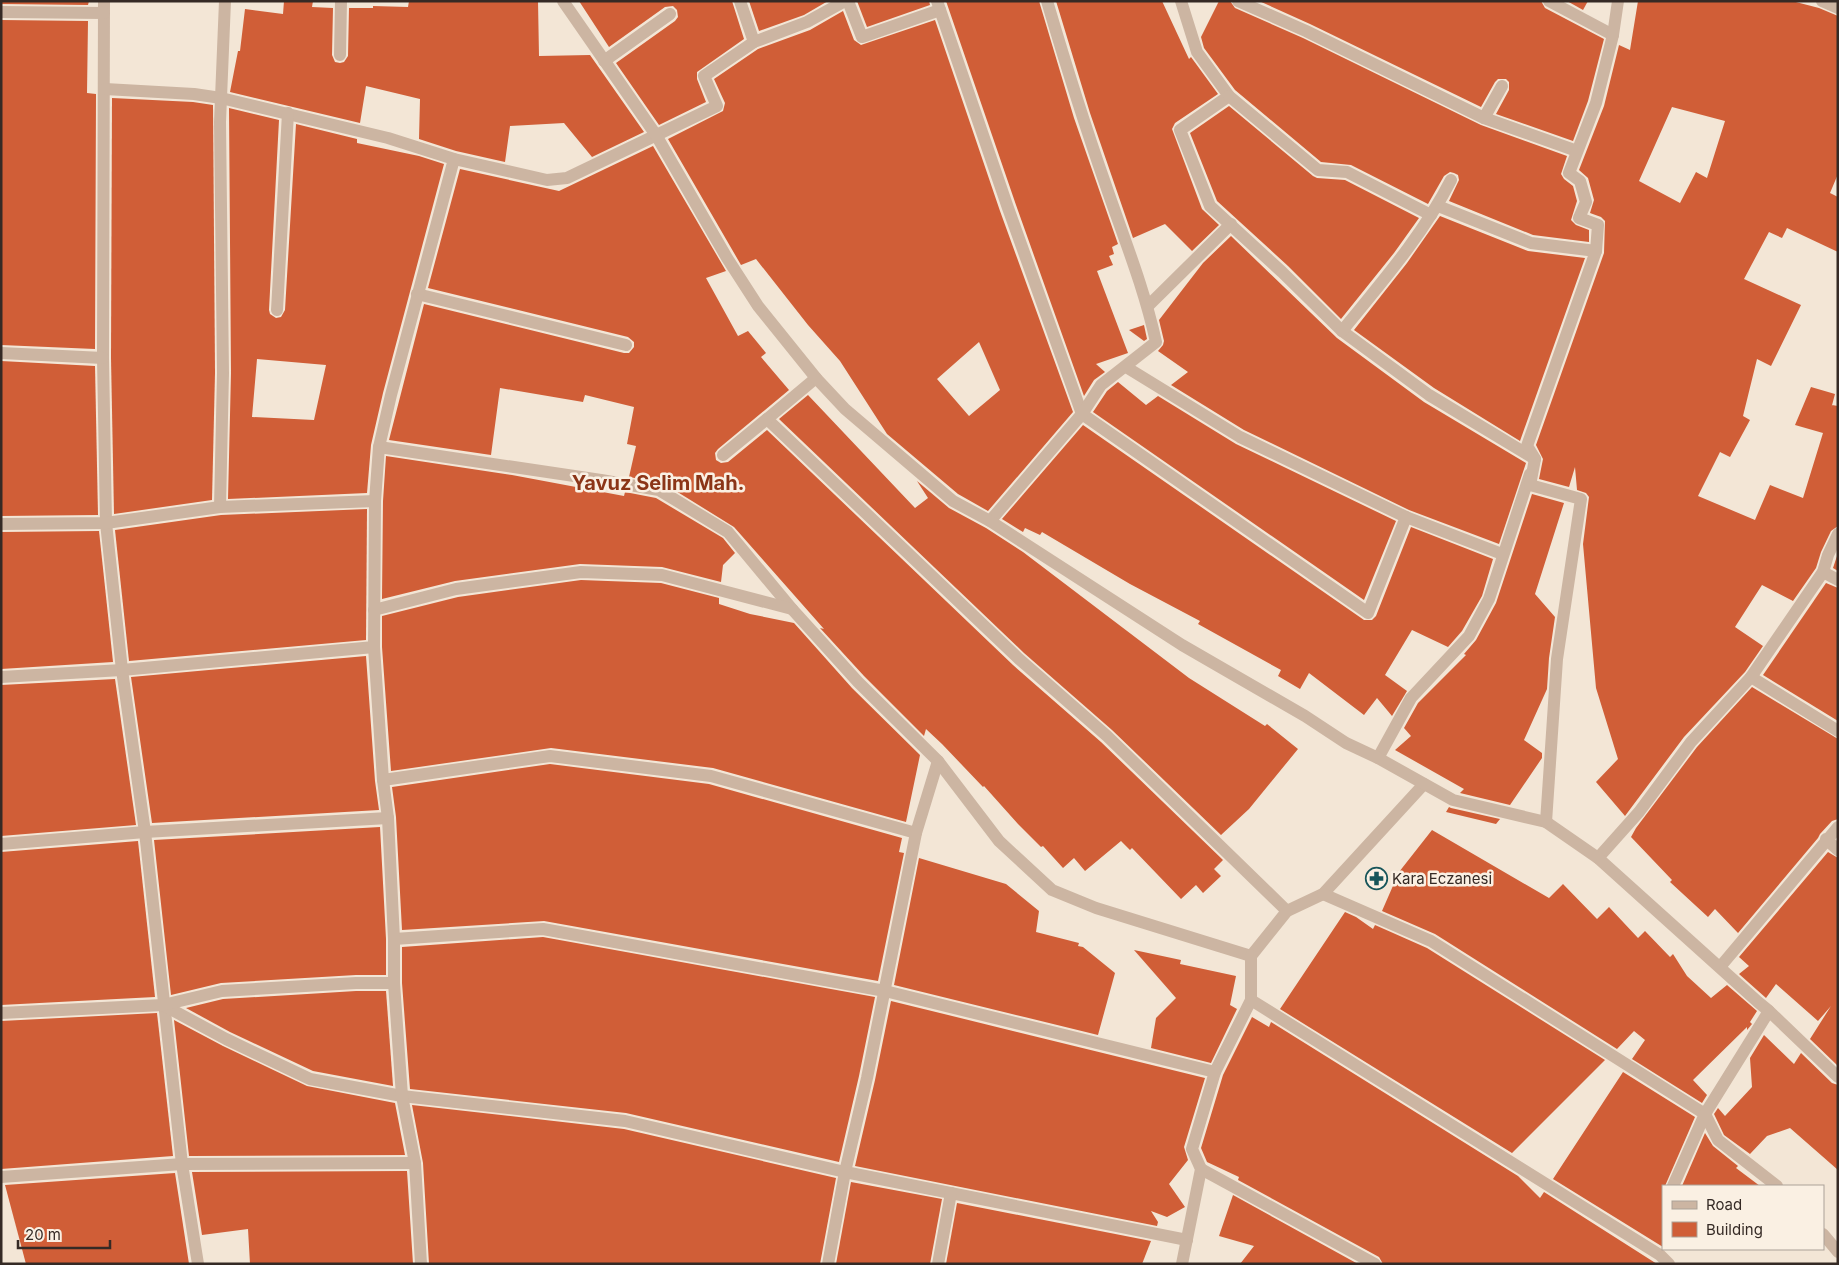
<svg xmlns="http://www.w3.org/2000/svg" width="1839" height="1265" viewBox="0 0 1839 1265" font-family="Inter,sans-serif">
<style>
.building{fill:#d05e37;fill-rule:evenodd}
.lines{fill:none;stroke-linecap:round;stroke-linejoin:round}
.service{stroke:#ccb5a2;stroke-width:12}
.minor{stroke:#ccb5a2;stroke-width:12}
.tertiary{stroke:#ccb5a2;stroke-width:12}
.labels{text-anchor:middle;stroke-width:5;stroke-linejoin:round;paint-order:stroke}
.poi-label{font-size:15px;fill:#352a25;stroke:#faf0e3;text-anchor:start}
.district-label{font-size:20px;font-weight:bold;fill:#8b3517;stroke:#faf0e3}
</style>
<rect width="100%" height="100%" fill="#f3e6d6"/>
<g class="building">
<path d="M1 1H89L88 5 1 4Z"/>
<path d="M284 1H313L312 7 333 8 332 55 335 62 340 63 344 62 348 56 349 8H373V6L408 7 409 1H538L539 56 590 55 644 132 592 157 564 123 510 126 505 162 456 151 419 139 420 99 366 86 360 123 230 92 238 51H240L245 9 283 14Z"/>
<path d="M579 1H732L744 39 697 72V79L706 102 659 125 616 63 675 21 678 17 677 10 673 6 665 7 609 47Z"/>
<path d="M749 1H828L804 15 759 31Z"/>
<path d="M857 1H929L930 5 867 27Z"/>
<path d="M946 1H1039L1074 118 1118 244 1112 247 1114 254 1109 256 1113 265 1097 271 1128 353 1096 364 1105 372 1094 380 1084 396 1016 205Z"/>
<path d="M1056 1H1162L1189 59 1191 57 1218 94 1175 123 1172 129 1202 209 1219 225 1192 251 1165 224 1133 238 1090 113Z"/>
<path d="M1219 1H1230L1235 8 1303 38 1481 125 1567 156 1561 174 1564 179 1573 186 1577 201 1571 220 1576 225 1589 230V242L1533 235 1449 201 1459 180 1458 175 1454 173 1450 172 1444 176 1428 204 1351 165 1321 162 1235 90 1204 48 1201 37Z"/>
<path d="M1259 1H1541L1545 8 1604 39 1588 101 1573 141 1496 114 1509 90V82L1506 79H1498L1495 82 1481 107 1310 24Z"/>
<path d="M1567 1H1588L1583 10Z"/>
<path d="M1638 1H1792L1819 8 1838 16V174L1830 193 1838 197V252L1787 228 1782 238 1769 232 1744 279 1801 305 1771 366 1757 359 1743 416 1750 420 1730 457 1720 452 1698 496 1755 520 1770 485 1803 498 1823 433 1795 425 1811 387 1835 394 1831 409 1832 405 1838 406V526L1831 531 1821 552 1816 568 1793 601 1762 585 1735 627 1763 646 1745 672 1684 737 1625 816 1596 782 1618 759 1596 688 1583 544 1589 497 1586 493 1577 490 1575 467 1569 487 1539 479 1543 459 1536 445 1604 253 1605 221 1601 217 1590 213 1594 200 1588 178 1579 170 1604 106 1619 45 1630 50ZM1672 107 1725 121 1707 178 1696 172 1680 203 1639 181Z"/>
<path d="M843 11 854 40 861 45 935 20 1000 211 1073 412 988 511 958 494 887 434 840 361 808 325 756 259 741 265 668 139 723 111 725 103 714 79 758 49 810 30ZM979 342 1000 390 969 416 937 379Z"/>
<path d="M1 20 88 21 87 93 96 94 95 349 1 345Z"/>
<path d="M112 98 193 102 213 105 215 373 212 500 114 514 111 358Z"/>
<path d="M1229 106 1313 176 1317 178 1345 180 1419 218 1394 253 1341 319 1288 266 1217 201 1190 133Z"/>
<path d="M229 108 279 120 269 310 270 314 276 318 281 317 285 310 296 124 357 139V143L419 156 444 164 383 393 371 445 367 493 228 499 231 373ZM257 359 326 365 314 420 252 417Z"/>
<path d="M653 146 726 271 706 278 738 336 748 331 766 353 761 357 789 390 718 449 715 453 716 460 721 463 728 462 767 430 1013 665 1101 742 1223 860 1214 869 1221 876 1203 893 1196 885 1181 899 1132 848 1130 850 1121 841 1085 871 1074 858 1063 868 1043 846 1041 847 1018 824 984 786 983 787 942 744 926 729 924 736 864 676 820 628 824 629 734 527 663 483 629 477 636 446 627 444 634 407 585 395 583 402 500 388 491 455 389 440 424 304 624 353H629L634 347V342L628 337 428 288 460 169 559 191Z"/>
<path d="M1440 216 1528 251 1585 258 1520 441 1434 388 1354 330 1407 263Z"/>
<path d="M1231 236 1337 338 1424 402 1526 463 1499 544 1409 510 1244 430 1171 385 1188 372 1158 351 1163 345 1164 341 1159 320 1203 263Z"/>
<path d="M1144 325 1147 339 1144 341 1129 330Z"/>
<path d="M1 361 95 366 98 515 1 516Z"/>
<path d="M1118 382 1146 405 1158 396 1236 444 1396 521 1364 600 1093 412 1107 391Z"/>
<path d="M808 395 915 508 928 498 917 481 949 508 986 528 1023 552 1189 678 1265 726 1267 724 1298 749 1249 809 1221 835 1112 730 1024 653 779 419Z"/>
<path d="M1083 425 1364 620H1372L1376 616 1411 527 1493 559 1482 596 1462 631 1448 647 1412 630 1385 675 1407 691 1392 716 1377 698 1364 715 1309 673 1300 689 1278 676 1281 670 1198 624 1200 621 1130 584 1042 532 1040 535 1025 528 1023 532 1002 519Z"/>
<path d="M386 456 512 475 624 496 625 492 656 498 723 538 735 553 723 565 721 582 662 567 580 564 455 581 382 599 383 501Z"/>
<path d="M1532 494 1564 503 1535 594 1555 617 1549 658 1547 689 1524 740 1542 753V758L1510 805 1460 793 1464 789 1395 750 1411 736 1404 728 1418 703 1466 655 1464 654 1476 640 1496 603Z"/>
<path d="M367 509 366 640 129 661 115 530 221 515Z"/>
<path d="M99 531 113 662 1 669V532Z"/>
<path d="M1838 553V571L1833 568Z"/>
<path d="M581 580 661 583 719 598V604L750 614 794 623 852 688 920 755 906 822 713 768 551 748 391 771 382 647V616L458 597Z"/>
<path d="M1826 583 1838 588V721L1763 675Z"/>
<path d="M366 656 375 781 379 810 152 823 131 677Z"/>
<path d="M115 679 136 825 1 836V685Z"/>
<path d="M1752 687 1838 739V819L1832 821 1820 834 1818 838 1738 933 1715 909 1708 917 1670 882 1672 880 1631 837 1636 828 1697 747Z"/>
<path d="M550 764 709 784 902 838 899 852 904 853 878 981 544 921 402 930 396 817 392 787Z"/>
<path d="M1449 807 1451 808 1500 819 1496 824 1446 812Z"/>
<path d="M380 827 386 939V975H356L221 983 171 995 154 840Z"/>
<path d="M1432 830 1549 898 1563 884 1597 919 1609 907 1638 938 1645 931 1670 957 1673 954 1687 976 1711 998 1727 985 1757 1011 1750 1022 1752 1024 1747 1030V1027L1693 1080 1707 1095 1702 1103 1632 1059 1645 1040 1634 1031 1617 1049 1435 934 1382 911 1399 872Z"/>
<path d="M138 841 155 997 1 1005V852Z"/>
<path d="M1828 852 1838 858V1066L1810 1039 1831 1006 1818 1021 1776 984 1766 998 1739 974 1749 966 1739 957Z"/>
<path d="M919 858 1006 884 1039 911 1036 932 1079 943 1078 946 1083 947 1115 973 1098 1035 894 985Z"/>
<path d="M1345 912 1356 917 1373 929 1375 925 1427 948 1605 1060 1512 1153 1280 1009Z"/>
<path d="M543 937 875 997 859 1076 839 1162 626 1113 410 1089 402 983V947Z"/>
<path d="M1134 950 1181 960 1180 964 1236 976 1230 1005 1237 1009 1211 1063 1151 1048 1156 1018 1176 998Z"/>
<path d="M356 991H386L393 1086 313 1071 230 1032 186 1008 223 999Z"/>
<path d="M891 1001 1205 1078 1184 1147 1188 1160 1169 1184 1185 1207 1167 1217 1151 1211 1158 1222 1157 1226 855 1166 875 1080Z"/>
<path d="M157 1013 173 1156 1 1169V1021Z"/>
<path d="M1252 1017 1269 1027 1271 1022 1518 1176 1540 1198 1544 1192 1657 1264H1383L1379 1257 1238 1180 1239 1177 1207 1162 1201 1148 1223 1075Z"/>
<path d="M174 1020 223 1046 307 1086 395 1103 405 1155 189 1156Z"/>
<path d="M1764 1035 1794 1064 1801 1053 1832 1083 1838 1085V1170L1790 1128 1767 1136 1750 1154 1724 1135 1714 1114 1718 1108 1725 1116 1752 1087 1750 1058Z"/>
<path d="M1623 1072 1695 1117 1665 1186H1663V1247L1553 1179Z"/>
<path d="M412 1105 624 1129 836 1178 820 1264H429L423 1163Z"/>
<path d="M1705 1133 1713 1146 1738 1166 1736 1168 1760 1186H1682Z"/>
<path d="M407 1171 413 1264H250L248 1229 202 1235 192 1172Z"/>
<path d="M175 1173 189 1264H26L5 1185Z"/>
<path d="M851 1182 942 1199 930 1264H836Z"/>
<path d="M1233 1195 1358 1264H1240L1254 1246 1219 1236Z"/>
<path d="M957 1203 1151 1241 1142 1264H946Z"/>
</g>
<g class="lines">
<g class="service">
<path d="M340 55 341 1"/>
<path d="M1484 118 1502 86"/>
<path d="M1378 758 1411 698 1469 636 1489 599 1530 474"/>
</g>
<g class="minor">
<path d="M104 1 103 358 106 523 122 670 145 832 182 1164 198 1264"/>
<path d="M740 1 754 42"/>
<path d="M848 1 862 37 940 10"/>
<path d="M937 1 1008 208 1082 414 1368 613 1406 517 1240 437 1126 367"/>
<path d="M1181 1 1197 52 1229 96 1180 130 1210 206 1282 272 1342 331 1429 395 1535 459"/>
<path d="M1238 1 1306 31 1484 118 1577 151"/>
<path d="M1549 1 1613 35"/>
<path d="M1822 1 1838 8"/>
<path d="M1 12 104 13"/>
<path d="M604 61 670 14"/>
<path d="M105 89 194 94 221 98 388 138 454 159 547 180 567 178 717 106 704 76 754 42 807 22 845 1"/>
<path d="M1229 96 1318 170 1347 172 1431 215"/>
<path d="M1438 206 1531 243 1596 251"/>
<path d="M417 294 626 345"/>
<path d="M1148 306 1231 224"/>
<path d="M277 310 288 113"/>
<path d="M1342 331C1381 283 1423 235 1451 180"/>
<path d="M1 353 103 358"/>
<path d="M816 378 767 419 1019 659 1107 736 1287 911"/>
<path d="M379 447 601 480 659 490 728 532 792 609 858 682 938 761 999 841 1052 890 1096 908 1251 956 1287 911 1323 894 1424 784"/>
<path d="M723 455 767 419"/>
<path d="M220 507 223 373 220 122 225 1"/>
<path d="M1406 517 1502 554"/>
<path d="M990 521 1082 414 1101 385 1156 342C1144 287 1123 236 1105 183 1084 123 1065 62 1047 1"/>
<path d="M1 524 106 523 220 507 375 501"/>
<path d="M1823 572 1838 580"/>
<path d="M374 610 456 589 581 572 662 575 792 609"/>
<path d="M1 677 122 670 374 647"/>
<path d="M1751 677 1838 731"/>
<path d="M383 780 550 756 711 776 916 833"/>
<path d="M1826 839 1838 850"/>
<path d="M1 844 145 832 388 818"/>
<path d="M1598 858 1639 812 1691 742 1751 677 1823 572 1828 555 1838 534"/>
<path d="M1323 894 1431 941 1705 1114 1718 1140 1777 1186"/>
<path d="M394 939 543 929 885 991 1215 1072"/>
<path d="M1251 956V1000L1660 1255 1669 1264"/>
<path d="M1720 967 1838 827"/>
<path d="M163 1005 226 1039 310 1079 402 1096 625 1121 845 1172 1187 1240"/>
<path d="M1 1013 163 1005 222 991 356 983H394"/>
<path d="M1201 1169 1375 1264"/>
<path d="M1 1177 182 1164 415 1163"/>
<path d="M1673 1186 1705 1114 1769 1011"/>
<path d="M1823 1234 1838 1252"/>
<path d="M421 1264 415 1163 402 1096 394 983V939L388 818 383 780 374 647 375 501 379 447 391 395 454 159"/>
<path d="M828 1264 845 1172 867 1078 916 833 938 761"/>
<path d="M938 1264 951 1193"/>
<path d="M1182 1264 1201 1169 1192 1149 1215 1072 1251 1000"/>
</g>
<g class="tertiary">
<path d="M563 1 656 135 727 258 758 306 816 378 845 409 953 501 990 521 1182 645 1305 716 1346 743 1378 758 1453 800 1546 822 1598 858 1758 1002 1769 1011 1838 1077"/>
<path d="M1546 822 1557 659 1581 499 1530 485 1535 459 1527 446 1596 251 1598 225 1579 218 1586 202 1580 181 1569 173 1596 103 1613 35 1618 1"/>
</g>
</g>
<defs>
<symbol id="pharmacy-ring" viewBox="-11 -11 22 22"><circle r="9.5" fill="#faf0e3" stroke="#17555a" stroke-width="1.5"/><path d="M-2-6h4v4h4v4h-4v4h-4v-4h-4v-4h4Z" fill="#17555a"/></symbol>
</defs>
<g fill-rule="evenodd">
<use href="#pharmacy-ring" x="1364" y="866" width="25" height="25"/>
</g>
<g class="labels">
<g class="poi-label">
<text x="1392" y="884">Kara Eczanesi</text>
</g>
<g class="district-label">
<text x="658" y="490">Yavuz Selim Mah.</text>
</g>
</g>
<rect width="1839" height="1265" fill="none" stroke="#352a25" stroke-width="5"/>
<rect x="1662" y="1185" width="162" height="65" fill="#faf0e3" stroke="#aba197"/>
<rect x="1672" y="1201" width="25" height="8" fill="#ccb5a2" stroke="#aba197"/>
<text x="1706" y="1210" font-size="15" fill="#352a25">Road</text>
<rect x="1672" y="1222" width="25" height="15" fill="#d05e37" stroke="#aba197"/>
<text x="1706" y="1235" font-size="15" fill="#352a25">Building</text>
<path d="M18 1240v8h92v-8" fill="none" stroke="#352a25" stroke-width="2.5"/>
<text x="25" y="1240" font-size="15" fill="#352a25" stroke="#faf0e3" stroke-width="4" paint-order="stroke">20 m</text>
</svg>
